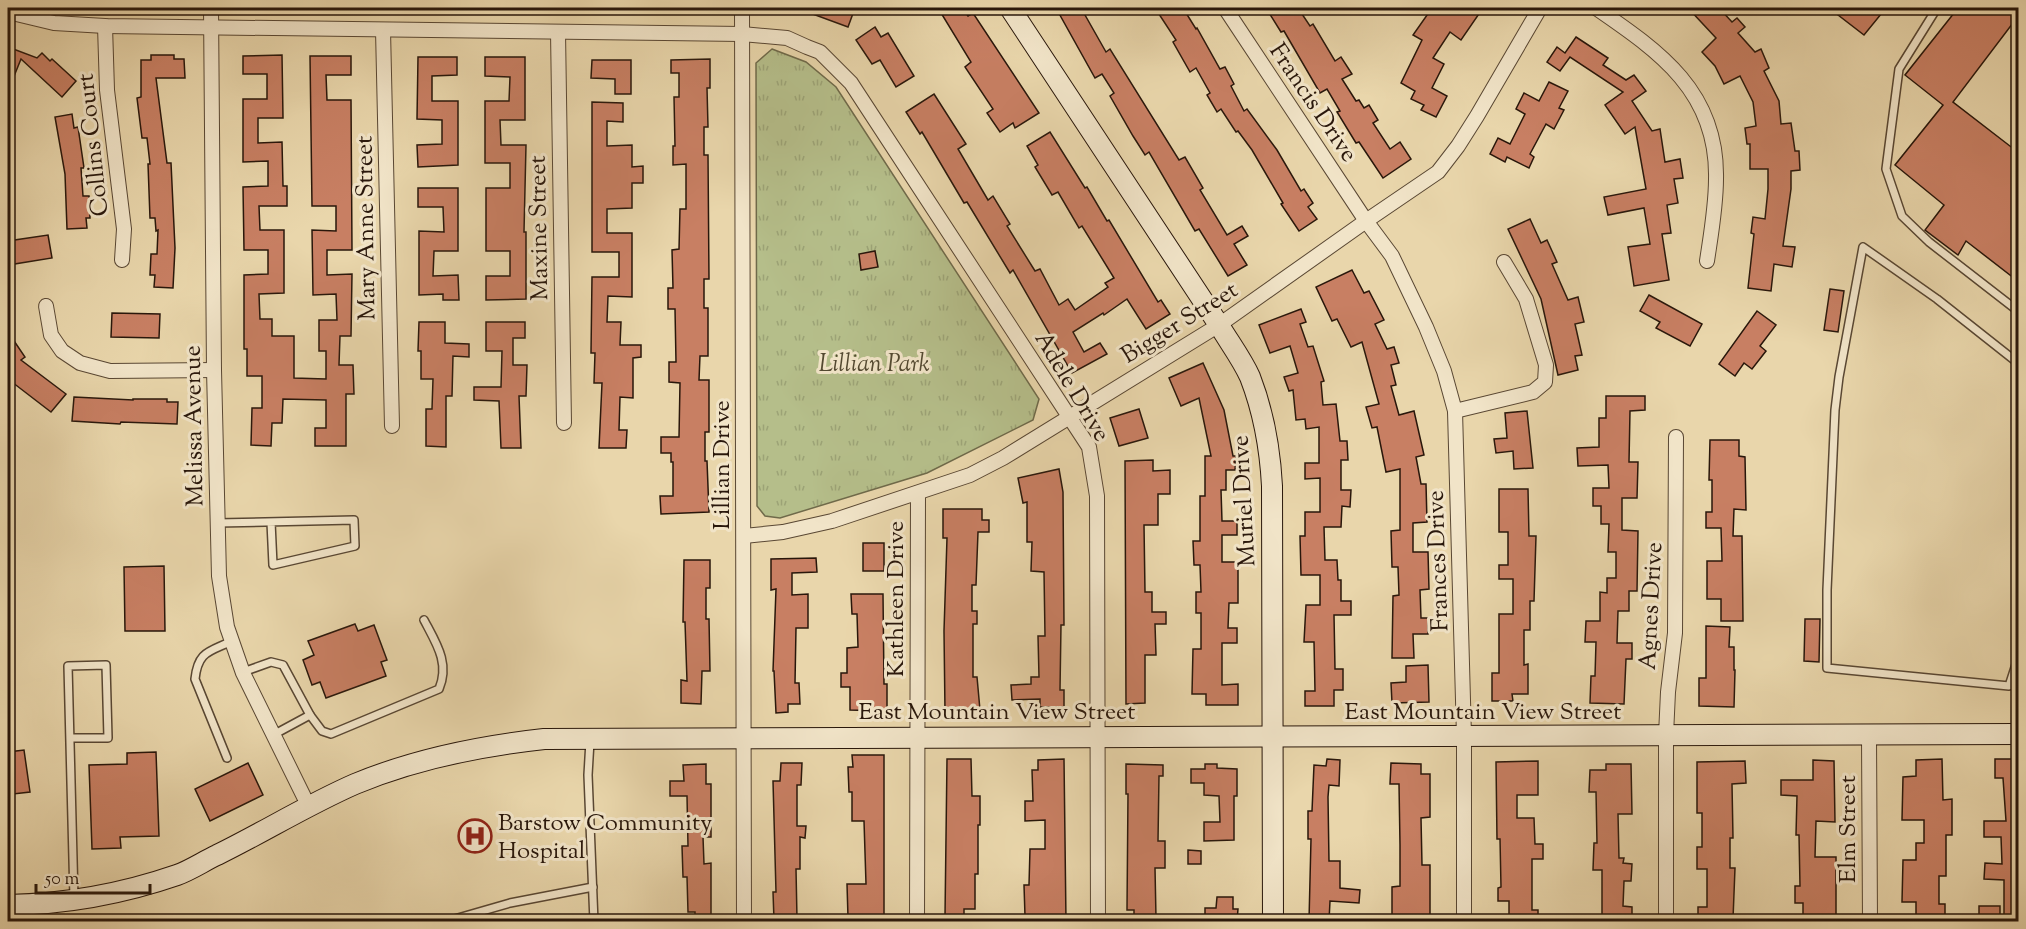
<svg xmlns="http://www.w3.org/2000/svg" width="2026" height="929" viewBox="0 0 2026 929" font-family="'Sorts Mill Goudy',serif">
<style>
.park{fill:url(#park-tufts);stroke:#6f6a4a;stroke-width:1.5}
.building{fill:#c87f63;stroke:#29170b;stroke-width:1.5}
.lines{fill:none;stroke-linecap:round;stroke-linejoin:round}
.lane-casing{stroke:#594733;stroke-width:10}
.street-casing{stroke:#594733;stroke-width:16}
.secondary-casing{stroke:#29170b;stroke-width:22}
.lane{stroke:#f1e4c8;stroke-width:7}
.street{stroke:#f1e4c8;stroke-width:14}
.secondary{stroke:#f1e4c8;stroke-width:20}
.labels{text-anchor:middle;stroke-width:6;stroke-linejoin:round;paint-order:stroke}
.street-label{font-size:24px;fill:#29170b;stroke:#f1e4c8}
.park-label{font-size:24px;font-style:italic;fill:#534931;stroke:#f1e4c8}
.poi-label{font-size:24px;fill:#29170b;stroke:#f1e4c8;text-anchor:start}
</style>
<defs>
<pattern id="park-tufts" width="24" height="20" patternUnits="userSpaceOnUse" patternTransform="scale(1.5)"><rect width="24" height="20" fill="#b5be8a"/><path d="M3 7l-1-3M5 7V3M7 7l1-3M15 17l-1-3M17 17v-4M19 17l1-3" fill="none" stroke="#9ca376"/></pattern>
</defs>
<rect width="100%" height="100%" fill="#e9d6ab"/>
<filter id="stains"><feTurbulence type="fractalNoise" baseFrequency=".00333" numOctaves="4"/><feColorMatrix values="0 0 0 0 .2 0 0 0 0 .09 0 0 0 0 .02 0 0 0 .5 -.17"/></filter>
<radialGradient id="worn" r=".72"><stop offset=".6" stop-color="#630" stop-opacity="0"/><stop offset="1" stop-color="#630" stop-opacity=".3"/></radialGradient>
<path class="park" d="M772 49 806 62 836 87 1039 399 1033 420 927 473 780 518 765 516 757 506 756 63Z"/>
<g class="building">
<path d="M799 8H855L848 27 799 9Z"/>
<path d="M938 8H962L968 16 973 13 1039 113 1015 128 1013 123 1000 132 987 113 993 109 965 67 971 62Z"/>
<path d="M1056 8H1081L1106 52 1110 49 1179 160 1185 157 1203 188 1200 190 1227 235 1242 226 1248 236 1234 244 1247 265 1228 276 1199 229 1195 231 1149 152 1145 155 1133 136 1110 96 1114 93 1102 74 1095 78Z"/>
<path d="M1155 8H1183L1196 29 1197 28 1220 69 1225 67 1234 84 1231 86 1244 111 1247 109 1277 150 1301 191 1304 189 1313 203 1308 207 1317 219 1299 231 1281 204 1283 203 1252 150 1238 131 1236 132 1221 109 1217 112 1207 95 1210 93 1196 68 1190 72 1173 42 1176 40Z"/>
<path d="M1266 8H1298L1310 26 1313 24 1335 61 1341 57 1352 74 1342 79 1356 101 1359 100 1364 108 1369 105 1378 120 1373 123 1390 149 1400 142 1411 159 1383 178 1359 142 1356 143 1337 112 1340 111 1327 89 1320 93 1284 31 1281 32Z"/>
<path d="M1432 8H1483L1461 40 1450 32 1433 58 1444 64 1432 88 1447 96 1436 117 1421 110 1424 105 1411 99 1415 91 1401 83 1422 40 1413 35Z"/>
<path d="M1688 8H1719L1732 22 1737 18 1745 27 1738 33 1755 52 1761 49 1769 68 1764 71 1779 101 1781 124 1791 123 1795 151H1799L1800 170 1791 171V189L1783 246 1795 247 1792 267 1774 264 1771 291 1748 288 1754 234 1751 233 1753 217 1765 219 1768 189V169H1750V144H1747L1745 128 1756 126 1753 102 1740 76 1724 84 1715 66 1702 52 1716 38Z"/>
<path d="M1829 8H1886L1864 35Z"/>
<path d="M1958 8H2019V15L1953 102 2019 153V282L1966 241 1958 255 1925 230 1944 205 1895 165 1943 105 1905 75Z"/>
<path d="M875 27 881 37 888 33 914 76 896 87 880 60 872 64 856 40Z"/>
<path d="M1576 37 1608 58 1603 65 1626 80 1634 75 1646 91 1632 101 1652 131 1660 129 1665 162 1680 159 1683 178 1674 179 1678 203 1667 205 1671 233 1662 234 1669 280 1634 286 1628 247 1650 244 1644 208 1608 215 1604 197 1646 189 1635 127 1625 134 1605 105 1623 92 1570 57 1560 71 1547 62 1557 47 1565 53Z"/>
<path d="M8 47 37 58 42 53 50 61 52 59 76 81 62 97 21 59 8 91Z"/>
<path d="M151 55H174V59H184L185 78H156L167 163H171L175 248 173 288 154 287 155 275H150L151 254H157L158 230 156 231 155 218H150L148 164H150L147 138H142L137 98 141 97V60H151Z"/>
<path d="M282 55 283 118H258V143L282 142 283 186H287V206H259L260 230H284V293L259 294 260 319H272V336H294V378L326 379V351H319V320H337L336 294 313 295 312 230 336 231V206H312L310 56H351V75H326L327 100H351L352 250H327V275L352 274 351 336H340L339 365H353L354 394H346V446H315V428H326V400L283 399 282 423H272L271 446 251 445 252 408H262V376H247V349H244V275L268 274V250H244L243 187 268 186V161L243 162V99H267V74H243V56Z"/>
<path d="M418 57H457V75L432 76V101H458V165L418 167 417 145 442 144V120L417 119Z"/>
<path d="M485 57H525V120H500L501 145H526L524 232H526V299L486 300V276H510V251H486V188H510V163H485V101H509L510 77 485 76Z"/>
<path d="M710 59V88H707L708 127H704V155H708L709 279H704V308H708V356H700L699 380H709V432H705V461H707L709 512 661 514 660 496H673V462H671V453H661V437H679L680 383 669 382V362H676L675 309H668V288H673L672 250 679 249 680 209H686V164L673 165V146H675L674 97H679V73H671V60Z"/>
<path d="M592 60H631V94H615V79L591 78Z"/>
<path d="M1549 82 1568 91 1559 108 1564 110 1554 129 1546 124 1530 154 1534 157 1529 168 1507 157 1505 162 1490 154 1498 138 1510 144 1525 114 1516 109 1524 93 1539 101Z"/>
<path d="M934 94 966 144 958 149 988 200 993 196 1010 224 1007 226 1035 271 1040 269 1059 305 1068 299 1075 310 1108 287 1105 283 1114 278 1082 226 1079 228 1058 192 1052 195 1035 167 1038 165 1027 146 1050 132 1085 188 1087 187 1107 221 1109 220 1158 302 1161 300 1170 314 1146 329 1127 299 1104 315 1103 313 1073 332 1084 352 1100 343 1107 354 1072 373 1013 270 1010 273 967 202 964 203 922 132 920 134 906 112Z"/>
<path d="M592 102 623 103V122L607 121V146L632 145V167L643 166V183H632V208L607 209V233H632V297L608 296 607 322H621L620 345H641V357L633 358V398L620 397 619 430H627L626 448H599L602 383H594L595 353H591L592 277H619V252H592Z"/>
<path d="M72 114 74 128 78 127 84 168H81L83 196H89L90 218H86L87 228 67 229 65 174 55 117Z"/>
<path d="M418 188H458V251H434L433 276 458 275 459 300H443V294L419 295V231L444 232 443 207H418Z"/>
<path d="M1530 219 1541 243 1547 240 1557 262 1552 264 1568 300 1578 297 1584 322 1575 324 1582 355 1575 356 1578 370 1558 375 1541 299 1508 229Z"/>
<path d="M48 235 52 258 8 265V241Z"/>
<path d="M875 251 878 267 861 270 859 254Z"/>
<path d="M1352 270 1364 293 1369 291 1384 320 1375 324 1387 349 1394 347 1399 363 1391 365 1396 385 1391 386 1399 415 1414 411 1424 455 1416 457 1421 484H1426L1427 522 1413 523V552H1428L1429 589 1420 590 1421 618H1428V634H1413L1414 658H1392L1393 596 1399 595 1398 567H1392L1391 531 1400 530V469L1386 472 1377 427 1372 428 1366 407 1379 404 1362 342 1351 347 1337 319 1332 321 1316 287Z"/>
<path d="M1830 289 1844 291 1838 332 1824 330Z"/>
<path d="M1649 295 1702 324 1690 346 1656 328 1660 322 1640 311Z"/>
<path d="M1301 309 1306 322 1300 324 1308 347 1313 346 1324 381 1321 382 1323 405 1336 404 1340 441H1347L1348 460H1341V490H1351L1350 507 1342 506 1341 527H1324L1325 560H1337L1338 580H1341V601H1351V615H1334L1335 669H1343V690H1334V706H1305V691H1315L1314 642H1304L1306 605H1320V575H1301L1300 536H1305V512H1320V478L1305 479V463H1319V427L1306 429 1305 419 1296 420 1293 390 1289 391 1284 377 1298 373 1290 346 1270 353 1259 325Z"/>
<path d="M1757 311 1776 325 1760 346 1766 351 1752 369 1744 363 1735 376 1719 364Z"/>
<path d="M112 313 160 314 159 338 111 337Z"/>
<path d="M419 322H445V343L469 344V357L453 356 452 396H446V447L426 446V409H432L433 379H421V351H418Z"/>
<path d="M486 322H525V338H513V365H527L526 396H519L521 448H501L499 401 474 400V387H501L502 351H486Z"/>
<path d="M8 332 25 357 21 360 66 394 51 412 8 379Z"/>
<path d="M1203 363 1224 410 1233 456H1236L1235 470H1226V490H1221L1222 521H1237V535H1222V562H1238V603H1229L1228 628H1237V643H1222V685L1238 684V705H1206V694H1192L1193 649H1201V613H1196V592H1201L1200 565H1194L1193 541H1200V496H1205V456H1211L1199 398 1181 406 1169 378Z"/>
<path d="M1606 396H1645V410L1630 411 1629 462H1638L1637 498H1622V530L1638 531 1637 591H1629V611H1618L1617 643H1632V659H1626L1624 704 1590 703 1591 676H1595L1596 642H1585L1586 621H1600V592L1607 593V578H1616V552H1608L1609 524H1601V506H1593V488H1609L1608 465 1578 466 1577 448 1599 447V418H1606Z"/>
<path d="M74 397 133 400V399H167V402H178L177 424 121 422 120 424 72 421Z"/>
<path d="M1139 409 1148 438 1119 446 1110 418Z"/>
<path d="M1527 411 1533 468 1514 469 1513 451 1496 453 1494 439 1507 438 1505 413Z"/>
<path d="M1710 440H1739V456L1745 457 1746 510 1734 509 1733 536H1742L1743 621H1721V599H1707V561H1722L1721 528H1706V512H1712V480H1709Z"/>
<path d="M1153 460V471L1170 470V494H1158V525H1144L1145 592H1152V612H1166V624H1155L1156 655H1145V703L1126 704 1125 461Z"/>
<path d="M1059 469 1063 492 1064 625H1061L1060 690H1064V707H1040V699L1012 700 1011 685 1031 684V677H1039L1038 636H1045L1044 572 1031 571 1032 542H1027V502L1023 503 1018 478Z"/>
<path d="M1499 489H1528L1529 536H1536L1534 601H1530V630H1524V665L1528 664V694H1512L1513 701H1492V673H1499V614H1513V579H1499V565H1508V532H1499Z"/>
<path d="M943 509H982V520H989V532H978L976 585H972V611H977V624H973V677H977L980 710 945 711 944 631 947 538H943Z"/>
<rect x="863" y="543" width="21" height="28"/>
<path d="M816 558 817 572 792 573V595L808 594V628H796L795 683H799L800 704H788V712L776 713 774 671H773L776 589 771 590V559Z"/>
<path d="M684 560H710V588H706V619H709L710 671H702L701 704 681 703V680L687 681 685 622H683Z"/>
<path d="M164 566 165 631H125L124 567Z"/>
<path d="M851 594H883L884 684H887V711L850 710V687H841V673H847V648L858 647 857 614H852Z"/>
<path d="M1805 619H1820L1819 662 1804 661Z"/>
<path d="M355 624 358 631 374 625 387 660 381 662 386 676 326 698 320 682 312 685 303 660 314 655 308 641Z"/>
<path d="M1706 626 1730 627 1729 647H1734V670H1735L1734 707 1699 706V678H1706Z"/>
<path d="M1428 665 1429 702 1392 703 1391 683 1406 682V666Z"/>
<path d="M24 750 30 792 13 794 8 752Z"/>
<path d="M156 752 159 836 120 837 121 848 92 849 89 765 127 764V753Z"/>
<path d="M852 755H884V916L848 917 847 884H866L864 821H852V792H849L848 767H853Z"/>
<path d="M947 759H971L972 796H980V825H978V874H975V909H964V916L945 917Z"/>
<path d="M1064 759 1066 921H1045V916H1025L1024 885H1029L1030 849H1045V820L1025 821V801H1033L1032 770H1038V760Z"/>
<path d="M1327 759 1340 760 1339 786 1329 785 1328 797 1329 861H1340V888L1360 890 1359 903 1330 901 1329 921H1309L1311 839H1308V811H1312L1314 765 1326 766Z"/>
<path d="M1942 759 1943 800 1952 799V835H1946V876H1939V904H1945V920H1916V902H1902L1903 860H1916V843H1924V820H1902L1903 777 1916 776V760Z"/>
<path d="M1995 759H2019V915L2004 916V880L1984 879 1985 863 2002 864 2001 837H1984V821H2006L2003 778H1995Z"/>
<path d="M1813 760 1834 761 1835 822 1816 821 1815 857H1836V921L1803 920V903H1795V886H1800L1799 835H1796L1797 796 1781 795V780H1813Z"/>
<path d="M1538 761V795H1517V818H1534L1535 844H1543V859H1532V910H1538V921H1509V901H1498V888L1501 887 1500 839H1497L1496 762Z"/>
<path d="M1745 761 1746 783 1732 784 1733 838H1730V868H1735L1733 919H1719V921H1698V907H1707V869H1697V847H1702V813H1697V762Z"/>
<path d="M248 763 263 795 210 821 195 789Z"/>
<path d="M781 763H802L801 785H797V826H806L805 838 800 837V869H796L797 919 774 920 773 892H776L773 781H780Z"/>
<path d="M1391 763 1421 764V774H1430V817L1421 818 1422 865H1430V921H1392V887L1400 886V845L1399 784H1390Z"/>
<path d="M706 764V784H711V837H703L704 864 711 863V920L695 921V912H688L687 877H683L682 846H688L687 796H670V781H684L683 765Z"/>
<path d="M1126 764 1163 765V776H1159L1158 841H1165V868H1155L1156 918 1134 919V910H1127L1128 794H1126Z"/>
<path d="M1205 764H1217V768L1237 769V796H1234V840L1204 841V822H1220L1219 796 1204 795V783H1191V769H1205Z"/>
<path d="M1606 764H1631L1632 814H1618L1619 858H1624L1623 863 1632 864 1631 881H1624L1623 906 1632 907V920H1602V870H1593L1594 843H1597L1596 792H1589L1590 770H1606Z"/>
<path d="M1188 850 1201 851V864H1188Z"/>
<path d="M1217 897H1233V909H1238L1237 921H1205V908H1216Z"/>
<rect x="1979" y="906" width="21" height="15"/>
</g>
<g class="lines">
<defs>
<g id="lane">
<path d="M1937 8 1899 69 1886 169 1902 216 1929 242 2018 311"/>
<path d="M2018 363 1937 299 1863 247 1839 377 1835 410 1827 590V668L2009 686 2018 658"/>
<path d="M2018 516V645"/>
<path d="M217 523 354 520 355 546 273 565 271 522"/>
<path d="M243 672 271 662 283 665 310 715 273 735"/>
<path d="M310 715 322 731 331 734 439 689C450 663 436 643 424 620"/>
<path d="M70 738H108L106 665 68 666 74 898"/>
<path d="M590 741 588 775 594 922"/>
<path d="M227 758 195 679C198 651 209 652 232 641"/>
<path d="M444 922 510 903 593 887"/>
</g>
<g id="street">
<path d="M211 8 214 370 219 576 227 627 243 673 308 805"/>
<path d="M742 8 744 922"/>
<path d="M1225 8 1366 221 1392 256 1426 327 1444 371 1455 411 1464 736V922"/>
<path d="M1596 8C1660 52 1718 92 1716 179 1716 206 1711 234 1707 261"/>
<path d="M8 12 54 23 105 26 742 34 787 38 807 47 820 52 851 83 1089 447 1097 496 1098 922"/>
<path d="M105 26 107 90 124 229 122 260"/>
<path d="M383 30 392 426"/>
<path d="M558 32 564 423"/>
<path d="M46 306 51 335 62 351 80 363 110 371 214 370"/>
<path d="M1455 411 1533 392 1545 382 1546 365 1526 299 1504 262"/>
<path d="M744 536 783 532 832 521 970 475 1003 458 1219 325 1366 221 1438 172 1458 146 1477 116 1540 8"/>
<path d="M1869 736 1870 922"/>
<path d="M917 922 918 493"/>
<path d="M1666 922V735L1668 692 1675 633 1676 437"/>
</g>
<g id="secondary">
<path d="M1010 8 1219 325C1229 342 1242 359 1250 377 1264 413 1270 448 1272 486L1273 922"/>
<path d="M8 905C66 904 122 894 177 875 191 870 204 861 217 855 264 832 307 805 355 784 415 759 480 746 544 739L2018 734"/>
</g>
</defs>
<use href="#lane" class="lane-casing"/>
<use href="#street" class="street-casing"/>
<use href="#secondary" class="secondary-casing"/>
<use href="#lane" class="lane"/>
<use href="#street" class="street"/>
<use href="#secondary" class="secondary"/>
</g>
<defs>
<symbol id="hospital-ring" viewBox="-11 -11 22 22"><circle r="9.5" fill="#f1e4c8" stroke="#8f2418" stroke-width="1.5"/><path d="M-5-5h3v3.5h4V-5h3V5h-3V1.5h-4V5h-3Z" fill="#8f2418"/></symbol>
</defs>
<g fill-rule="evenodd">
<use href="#hospital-ring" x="456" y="817" width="38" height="38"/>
</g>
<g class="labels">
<g class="street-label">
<text transform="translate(1314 102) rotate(56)" y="8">Francis Drive</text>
<text transform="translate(92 145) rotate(-96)" y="8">Collins Court</text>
<text transform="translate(365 228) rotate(-91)" y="8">Mary Anne Street</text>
<text transform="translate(538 228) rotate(-91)" y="8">Maxine Street</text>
<text transform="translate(1179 322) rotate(-32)" y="8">Bigger Street</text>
<text transform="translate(1073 386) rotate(59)" y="8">Adele Drive</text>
<text transform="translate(193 426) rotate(-91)" y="8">Melissa Avenue</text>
<text transform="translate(721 465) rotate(-90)" y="8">Lillian Drive</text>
<text transform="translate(1243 501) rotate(-93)" y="8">Muriel Drive</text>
<text transform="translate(1437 561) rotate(-92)" y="8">Frances Drive</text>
<text transform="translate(895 599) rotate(-90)" y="8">Kathleen Drive</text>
<text transform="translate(1650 606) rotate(-87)" y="8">Agnes Drive</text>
<text x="997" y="719">East Mountain View Street</text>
<text x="1483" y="719">East Mountain View Street</text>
<text transform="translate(1847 829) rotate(-90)" y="8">Elm Street</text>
</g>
<g class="park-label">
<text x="874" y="371">Lillian Park</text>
</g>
<g class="poi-label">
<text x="498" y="830">Barstow Community<tspan x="498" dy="28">Hospital</tspan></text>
</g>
</g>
<rect width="2026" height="929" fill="none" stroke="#e9d6ab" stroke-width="30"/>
<rect x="9" y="9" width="2008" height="911" fill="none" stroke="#29170b" stroke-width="3"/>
<rect x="15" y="15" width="1996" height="899" fill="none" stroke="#29170b" stroke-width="1.5"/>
<path d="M36 884v9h114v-9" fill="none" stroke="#29170b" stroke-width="3"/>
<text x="45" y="884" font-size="18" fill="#29170b" stroke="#f1e4c8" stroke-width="4.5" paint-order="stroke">50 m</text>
<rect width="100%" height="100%" filter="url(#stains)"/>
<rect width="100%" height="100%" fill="url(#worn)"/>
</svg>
